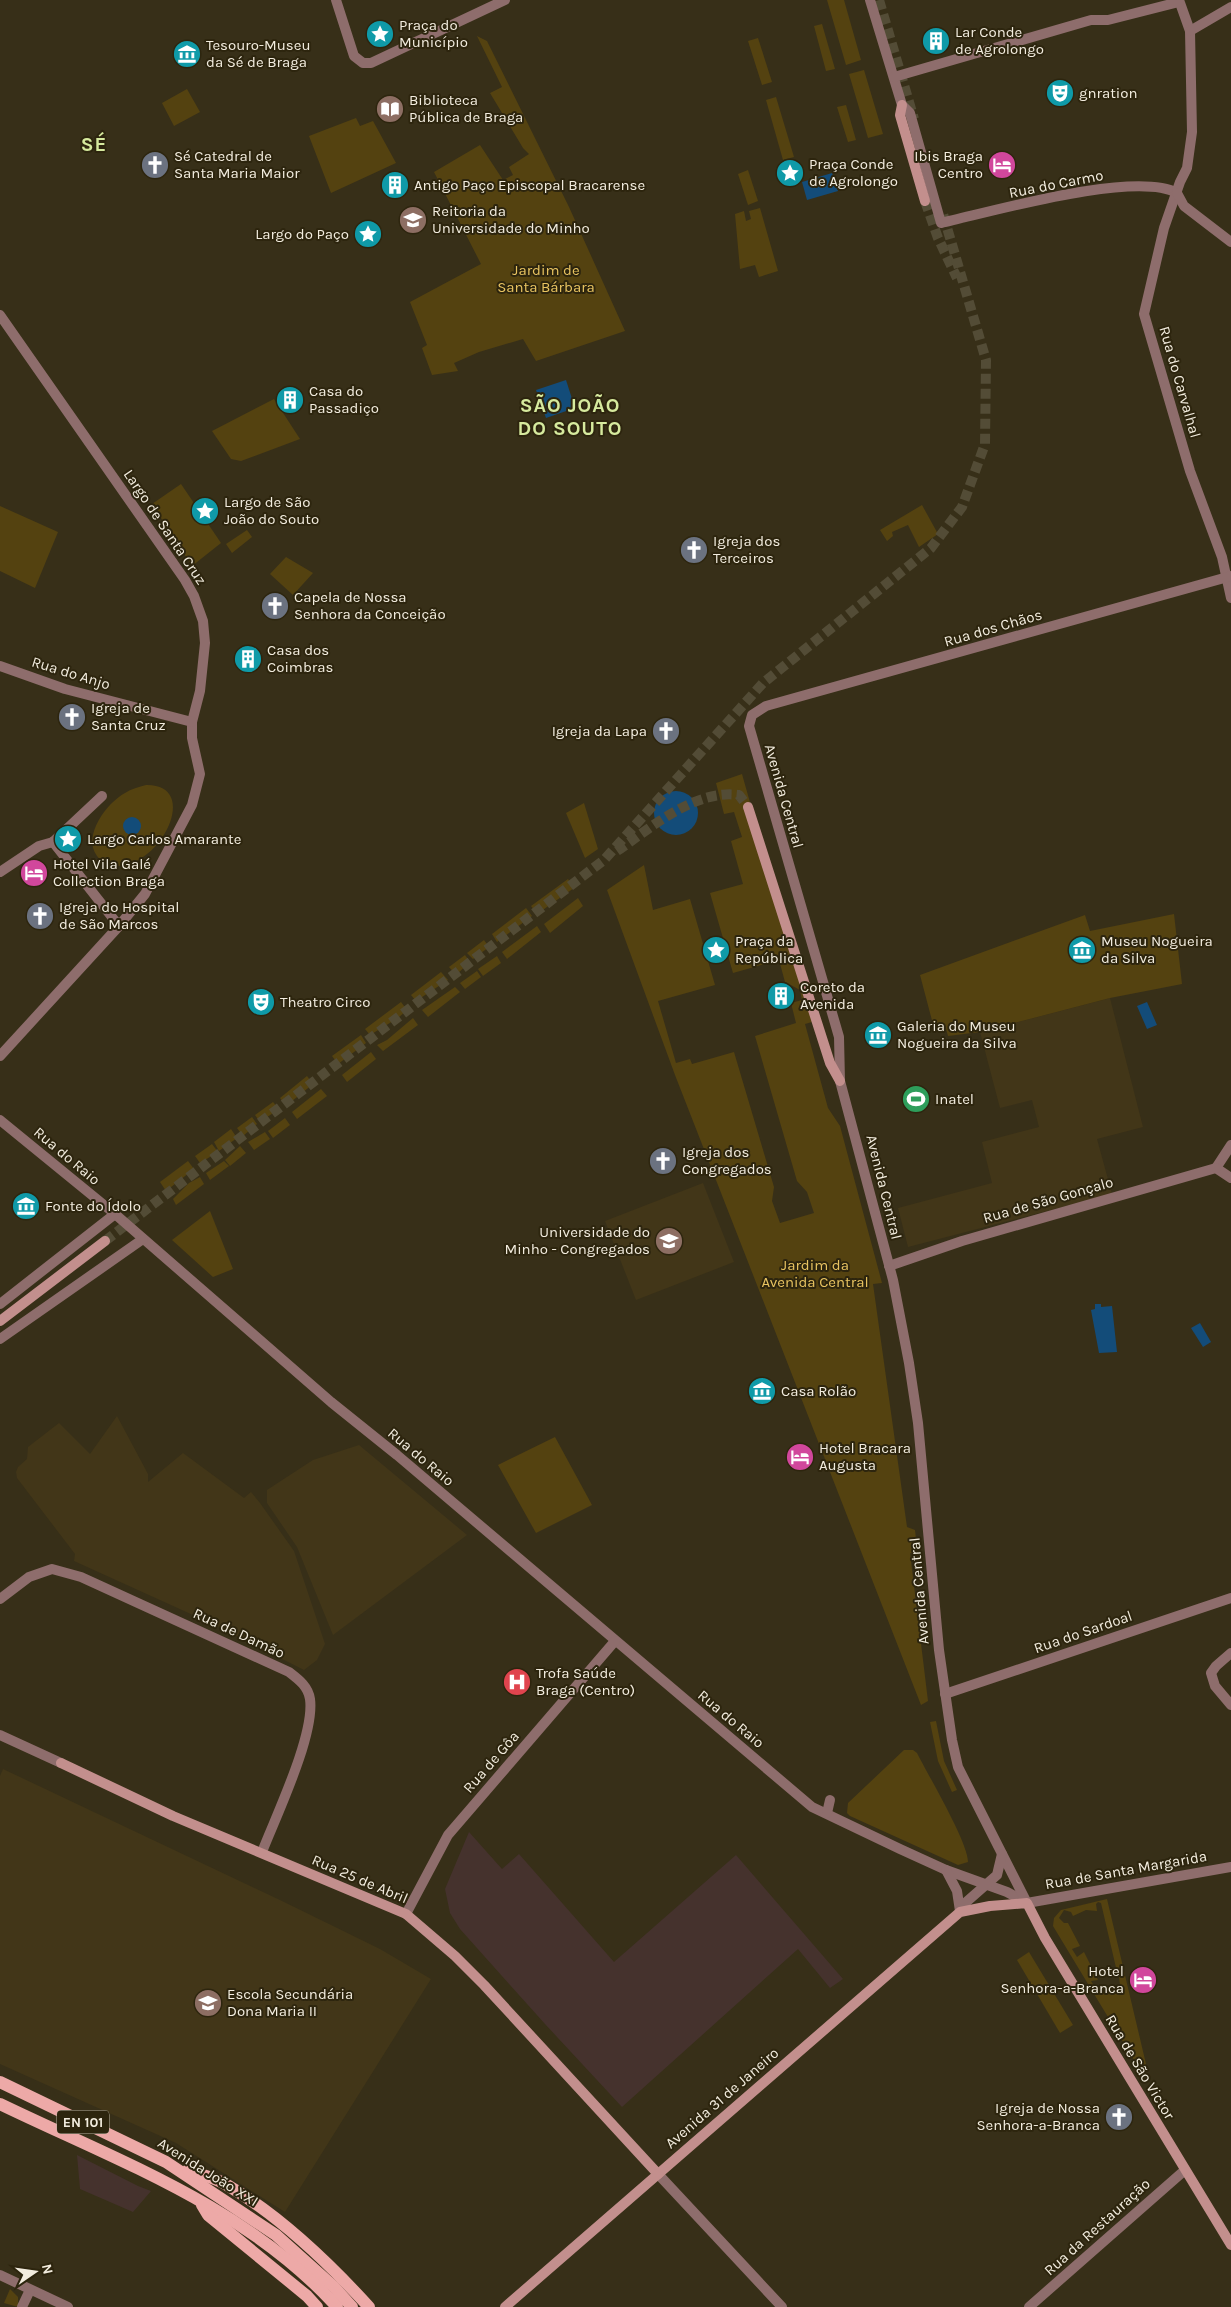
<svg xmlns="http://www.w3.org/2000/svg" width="1231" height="2307" viewBox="0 0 1231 2307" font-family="Karla,sans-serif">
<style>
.commercial{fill:#45322d}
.built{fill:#423618}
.green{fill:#544210;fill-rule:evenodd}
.water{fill:#134c79}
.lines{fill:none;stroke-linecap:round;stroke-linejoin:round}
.secondary-tunnel{stroke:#534c36;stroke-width:10;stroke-dasharray:10 5;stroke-linecap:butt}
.minor{stroke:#8e6d6c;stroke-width:10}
.tertiary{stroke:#8e6d6c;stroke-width:10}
.secondary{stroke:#c38f8d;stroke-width:10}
.primary{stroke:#eda9a7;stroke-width:12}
.labels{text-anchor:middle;stroke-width:4;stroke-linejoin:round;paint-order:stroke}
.shield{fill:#2d250e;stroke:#b8b1a0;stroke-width:1}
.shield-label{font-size:14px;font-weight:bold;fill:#f3eddf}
.poi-label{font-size:15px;fill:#f3eddf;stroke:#2d250e;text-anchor:start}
.street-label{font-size:15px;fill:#f3eddf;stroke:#2d250e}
.park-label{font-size:15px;fill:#e9c461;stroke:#2d250e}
.district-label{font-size:20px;font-weight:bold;letter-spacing:1px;fill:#d6ea9e;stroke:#2d250e}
</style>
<rect width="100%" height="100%" fill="#372f18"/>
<g class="commercial">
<path d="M469 1832 502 1869 519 1854 614 1962 736 1855 843 1979 830 1988 798 1949 622 2107 545 2024 460 1929 450 1913 445 1889Z"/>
<path d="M77 2155 138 2186 151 2191 133 2212 80 2189Z"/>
</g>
<g class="built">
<path d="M1110 998 1143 1127 1097 1139 1112 1194 908 1247 898 1208 992 1183 982 1142 1039 1127 1032 1100 1000 1108 980 1032Z"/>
<path d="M703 1183 734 1262 636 1300 605 1221Z"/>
<path d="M117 1416 148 1474V1482L183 1453 244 1498 251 1492 260 1503 294 1551 325 1644 317 1660 304 1670 215 1625 74 1561 75 1554 17 1478 16 1472 18 1467 27 1459 28 1447 59 1423 90 1454Z"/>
<path d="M359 1445 467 1535 333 1635 297 1547 267 1503V1490L313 1460Z"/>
<path d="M3 1769 280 1900 380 1949 431 1979 285 2212 176 2143 0 2064V1776Z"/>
</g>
<g class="green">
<path d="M827 0H844L861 60 846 65Z"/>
<path d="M822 24 835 69 826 71 814 26Z"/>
<path d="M477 36 487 41 569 207 625 331 536 361 523 339 479 352 454 363 458 371 432 375 422 348 427 345 410 302 481 264 434 172 480 145 503 180 513 175 509 167 529 154 523 148 490 93 502 87Z"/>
<path d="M758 38 772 82 762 85 748 41Z"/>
<path d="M864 70 883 134 868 138 849 74Z"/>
<path d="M187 89 200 112 174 126 162 103Z"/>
<path d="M776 97 794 157 783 160 766 100Z"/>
<path d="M846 105 856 140 848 142 837 107Z"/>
<path d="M356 118 360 126 373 121 396 163 331 193 309 136Z"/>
<path d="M748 170 758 201 748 205 738 174Z"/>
<path d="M760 208 778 271 759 277 755 265 740 269 735 214 744 211 746 221 751 219 749 211Z"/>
<path d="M274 399 300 439 241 461 231 459 212 431Z"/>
<path d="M181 484 221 543 192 566 152 504Z"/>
<path d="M922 505 938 534 919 547 908 525 892 532 893 536 887 541 880 530Z"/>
<path d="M0 506 58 532 35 588 0 571Z"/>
<path d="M247 530 252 537 232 553 226 544Z"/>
<path d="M286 557 313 573 293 595 270 574Z"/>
<path d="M742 774 812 1022 805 1024 828 1108 840 1126 882 1283 873 1284 907 1527 915 1530 918 1556 910 1553 928 1701 921 1705 675 1075 607 890 644 865 653 910 690 899 715 985 658 1001 676 1063 690 1059 692 1064 734 1052 774 1187 772 1201 780 1223 814 1213 807 1192 797 1181 755 1036 796 1023 791 1003 802 1000 800 990 785 982 779 960 733 973 710 893 743 884 731 841 742 837 734 812 724 814 716 783Z"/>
<path d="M146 785C201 784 162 866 117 866 109 866 102 862 97 856 82 835 107 803 125 793 131 789 139 787 146 785Z"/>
<path d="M584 803 598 849 585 858 566 813Z"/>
<path d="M568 879 574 888 537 914 531 906Z"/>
<path d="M578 898 583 906 550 933 544 924Z"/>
<path d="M526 908 532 916 497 942 492 934Z"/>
<path d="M1174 914 1182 984 1110 998 980 1032 948 1036 945 1025 934 1028 920 975 1085 915 1090 931Z"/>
<path d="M537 926 541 932 507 959 502 952Z"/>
<path d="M484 940 489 947 473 959 467 953Z"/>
<path d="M465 955 470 962 456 975 449 967Z"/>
<path d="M497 956 501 963 483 976 478 969Z"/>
<path d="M477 971 481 977 465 989 460 983Z"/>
<path d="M441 972 448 980 416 1001 411 995Z"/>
<path d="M455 987 460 992 428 1017 422 1010Z"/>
<path d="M401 1002 407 1010 398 1018 370 1035 365 1029Z"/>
<path d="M413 1018 418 1025 383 1051 377 1045 387 1040Z"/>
<path d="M361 1035 366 1043 338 1064 332 1056Z"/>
<path d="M371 1052 376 1059 347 1082 342 1075Z"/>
<path d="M307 1076 313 1084 286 1106 280 1098Z"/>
<path d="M321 1089 327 1096 297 1119 292 1112Z"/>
<path d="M273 1102 279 1109 260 1122 255 1115Z"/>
<path d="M252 1117 257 1124 243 1136 237 1128Z"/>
<path d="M285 1118 290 1125 273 1138 268 1131Z"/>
<path d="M231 1129 237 1138 219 1151 214 1142Z"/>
<path d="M265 1132 270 1139 254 1150 248 1142Z"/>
<path d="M212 1144 218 1152 200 1163 195 1156Z"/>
<path d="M240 1146 246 1153 230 1166 225 1160Z"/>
<path d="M188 1161 194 1169 166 1191 160 1182Z"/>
<path d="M224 1161 229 1166 210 1180 206 1173Z"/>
<path d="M200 1177 204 1184 176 1205 173 1199 189 1183Z"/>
<path d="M210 1211 233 1269 213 1277 172 1240Z"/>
<path d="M555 1437 592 1505 536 1533 498 1465Z"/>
<path d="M936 1721 944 1761 957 1790 952 1792 938 1761 930 1722Z"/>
<path d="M904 1750H913L917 1753C928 1775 968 1842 968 1862L958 1865 850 1816 847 1813 848 1803Z"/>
<path d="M1107 1899 1146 2064V2067L1140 2070 1053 1926 1054 1918 1061 1910ZM1098 1902 1101 1903 1117 1972 1123 1971 1125 1976 1119 1977 1120 1985 1105 1990 1101 1984 1096 1989 1091 1981 1098 1980 1084 1952 1077 1957 1072 1949 1080 1946 1068 1923H1064L1059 1918 1064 1910 1071 1912 1073 1916 1086 1910 1097 1911 1096 1904Z"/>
<path d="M1029 1952 1073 2025 1060 2033 1017 1960Z"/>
<path d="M10 2289 18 2297V2307L4 2303Z"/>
</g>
<g class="water">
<path d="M832 173 838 191 807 200 802 182Z"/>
<path d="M566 380 575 408 546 418 536 390Z"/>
<circle cx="676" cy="813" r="22"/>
<circle cx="132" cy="826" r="9"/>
<path d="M1147 1002 1157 1025 1147 1029 1137 1006Z"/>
<path d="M1095 1304H1101V1307L1112 1306 1117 1352 1099 1353 1091 1310 1095 1309Z"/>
<path d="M1200 1323 1211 1342 1203 1347 1191 1328Z"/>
</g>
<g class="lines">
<g class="secondary-tunnel">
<path d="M879 0 914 119"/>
<path d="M925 201 938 238 957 278"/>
<path d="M617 851C652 827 695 789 739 795L748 807"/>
<path d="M105 1241 604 860 763 683 931 548 962 507 985 444 986 360 943 214"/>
</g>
<g class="minor">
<path d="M336 0 354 56 363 63H371L505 0"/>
<path d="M870 0 902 105 910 113 941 223C991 212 1135 170 1177 193"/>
<path d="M1179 0 1190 31 1192 132 1187 168 1180 182 1164 228 1144 314 1190 471 1222 557 1231 598"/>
<path d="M1190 31 1231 7"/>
<path d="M894 77 1091 20H1108L1179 2"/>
<path d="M0 315 185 580 194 596 203 621 205 643 200 691 192 722V738L200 774 192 805 145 894 119 926 0 1056"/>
<path d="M0 666 65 689 192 722"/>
<path d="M53 842 119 926"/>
<path d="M53 842 102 796"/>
<path d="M0 872 39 846 53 842"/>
<path d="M0 1120 115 1214"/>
<path d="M1216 1168 1231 1145"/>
<path d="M1216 1168 1231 1178"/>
<path d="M889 1266 962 1241 1216 1168"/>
<path d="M0 1599 29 1577 52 1569 81 1577 289 1672C298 1679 308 1686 310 1699 315 1735 276 1816 262 1852"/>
<path d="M1231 1653 1216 1666 1211 1673 1215 1686 1231 1705"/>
<path d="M945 1694 1231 1598"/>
<path d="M0 2275 68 2307"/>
<path d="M22 2307 30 2290"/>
<path d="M1029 2307 1185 2170"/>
</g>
<g class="tertiary">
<path d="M1177 193 1184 206 1231 242"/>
<path d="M0 1304 115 1214 331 1402 397 1455 812 1807 900 1849 946 1870 1007 1892 1027 1903"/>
<path d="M0 1339 143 1239"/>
<path d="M0 1735 61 1763"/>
<path d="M827 1813 830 1800"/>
<path d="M946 1870 957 1891 960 1911"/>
<path d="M1027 1903 958 1767 952 1740 939 1650 918 1423 909 1363 893 1280 840 1081 839 1037 749 726 752 715 766 706 1231 576"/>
<path d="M1027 1903 1231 1867"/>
<path d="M960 1912 964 1904 997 1875 1002 1854"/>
<path d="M406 1914 448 1835 615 1641"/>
<path d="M658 2174 782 2307"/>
</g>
<g class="secondary">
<path d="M902 105 900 115 925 201"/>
<path d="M748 807 830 1063 840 1081"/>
<path d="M0 1321 105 1241"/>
<path d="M61 1763 173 1816 406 1914 455 1956 484 1985 658 2174"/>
<path d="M505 2307 960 1912 990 1906 1027 1903 1045 1938 1231 2245"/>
</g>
<g class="primary">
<path d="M0 2082 166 2162 276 2235 334 2287 352 2307"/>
<path d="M0 2104C118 2161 247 2207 337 2307"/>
<path d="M188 2170C201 2175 216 2178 227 2185 280 2216 328 2262 369 2307"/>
<path d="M202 2205 208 2215 307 2296 317 2307"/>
</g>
</g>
<defs>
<symbol id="sight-disc" viewBox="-11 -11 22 22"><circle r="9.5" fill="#0f9aa8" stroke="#2d250e"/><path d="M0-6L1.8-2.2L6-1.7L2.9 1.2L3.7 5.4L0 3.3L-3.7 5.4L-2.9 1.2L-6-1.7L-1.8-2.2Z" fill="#fff"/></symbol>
<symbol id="building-disc" viewBox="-11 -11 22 22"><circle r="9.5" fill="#0f9aa8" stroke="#2d250e"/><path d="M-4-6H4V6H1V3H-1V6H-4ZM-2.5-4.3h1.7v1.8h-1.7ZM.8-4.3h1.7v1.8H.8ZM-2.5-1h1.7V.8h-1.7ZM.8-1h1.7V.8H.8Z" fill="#fff"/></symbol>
<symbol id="museum-disc" viewBox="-11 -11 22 22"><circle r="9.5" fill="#0f9aa8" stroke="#2d250e"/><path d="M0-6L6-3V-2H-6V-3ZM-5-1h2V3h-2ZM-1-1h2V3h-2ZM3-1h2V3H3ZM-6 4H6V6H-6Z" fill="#fff"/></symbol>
<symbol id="theatre-disc" viewBox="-11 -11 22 22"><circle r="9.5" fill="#0f9aa8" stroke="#2d250e"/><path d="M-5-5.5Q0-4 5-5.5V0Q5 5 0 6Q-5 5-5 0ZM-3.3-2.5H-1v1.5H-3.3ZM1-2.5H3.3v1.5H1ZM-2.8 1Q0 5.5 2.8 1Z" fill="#fff"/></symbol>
<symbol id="library-disc" viewBox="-11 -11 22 22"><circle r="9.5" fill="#8d6e63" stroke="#2d250e"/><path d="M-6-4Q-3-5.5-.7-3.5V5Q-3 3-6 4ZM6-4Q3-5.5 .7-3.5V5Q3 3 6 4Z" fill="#fff"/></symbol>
<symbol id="church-disc" viewBox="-11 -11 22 22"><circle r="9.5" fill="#6b7280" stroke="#2d250e"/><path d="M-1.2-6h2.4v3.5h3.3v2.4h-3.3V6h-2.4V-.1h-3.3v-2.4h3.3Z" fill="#fff"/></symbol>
<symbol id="hotel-disc" viewBox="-11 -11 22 22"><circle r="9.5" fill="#d1479c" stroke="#2d250e"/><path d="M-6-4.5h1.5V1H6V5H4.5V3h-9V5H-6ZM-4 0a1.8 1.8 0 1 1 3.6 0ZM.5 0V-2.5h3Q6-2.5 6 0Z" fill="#fff"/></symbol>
<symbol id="university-disc" viewBox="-11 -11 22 22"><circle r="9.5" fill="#8d6e63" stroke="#2d250e"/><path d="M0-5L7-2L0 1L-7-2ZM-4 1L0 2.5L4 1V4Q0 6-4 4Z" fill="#fff"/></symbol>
<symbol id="stadium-disc" viewBox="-11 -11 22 22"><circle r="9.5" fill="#2e9e5b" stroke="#2d250e"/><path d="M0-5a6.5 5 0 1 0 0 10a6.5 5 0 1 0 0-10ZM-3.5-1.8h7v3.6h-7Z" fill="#fff"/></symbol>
<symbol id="hospital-disc" viewBox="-11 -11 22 22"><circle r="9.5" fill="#e0444e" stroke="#2d250e"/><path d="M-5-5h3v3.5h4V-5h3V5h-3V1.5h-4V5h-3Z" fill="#fff"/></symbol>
<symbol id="school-disc" viewBox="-11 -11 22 22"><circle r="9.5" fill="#8d6e63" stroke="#2d250e"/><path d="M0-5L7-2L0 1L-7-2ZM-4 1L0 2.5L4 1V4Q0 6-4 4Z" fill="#fff"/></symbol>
</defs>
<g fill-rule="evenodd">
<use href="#sight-disc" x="364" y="18" width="32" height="32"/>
<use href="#building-disc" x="920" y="25" width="32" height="32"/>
<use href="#museum-disc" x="171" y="38" width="32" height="32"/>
<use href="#theatre-disc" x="1044" y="77" width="32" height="32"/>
<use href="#library-disc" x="374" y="93" width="32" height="32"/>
<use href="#church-disc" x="139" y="149" width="32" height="32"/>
<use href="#hotel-disc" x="986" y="149" width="32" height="32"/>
<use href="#sight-disc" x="774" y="157" width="32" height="32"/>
<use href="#building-disc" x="379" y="169" width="32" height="32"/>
<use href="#university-disc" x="397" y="204" width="32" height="32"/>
<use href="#sight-disc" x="352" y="218" width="32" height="32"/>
<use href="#building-disc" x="274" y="384" width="32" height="32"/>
<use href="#sight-disc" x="189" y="495" width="32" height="32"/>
<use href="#church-disc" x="678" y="534" width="32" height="32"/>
<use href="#church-disc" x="259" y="590" width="32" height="32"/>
<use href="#building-disc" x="232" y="643" width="32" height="32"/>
<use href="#church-disc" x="56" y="701" width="32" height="32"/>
<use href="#church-disc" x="650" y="715" width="32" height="32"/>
<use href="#sight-disc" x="52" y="823" width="32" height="32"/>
<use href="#hotel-disc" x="18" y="857" width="32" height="32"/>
<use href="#church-disc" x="24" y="900" width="32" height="32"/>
<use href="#sight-disc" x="700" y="934" width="32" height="32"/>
<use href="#museum-disc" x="1066" y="934" width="32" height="32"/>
<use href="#building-disc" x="765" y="980" width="32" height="32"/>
<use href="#theatre-disc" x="245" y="986" width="32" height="32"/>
<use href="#museum-disc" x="862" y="1019" width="32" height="32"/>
<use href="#stadium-disc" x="900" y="1083" width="32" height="32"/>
<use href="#church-disc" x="647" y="1145" width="32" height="32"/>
<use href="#museum-disc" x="10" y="1190" width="32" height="32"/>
<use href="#university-disc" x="653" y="1225" width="32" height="32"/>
<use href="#museum-disc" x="746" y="1375" width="32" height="32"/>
<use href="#hotel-disc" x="784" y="1441" width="32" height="32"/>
<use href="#hospital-disc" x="501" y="1666" width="32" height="32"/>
<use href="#hotel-disc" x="1127" y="1964" width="32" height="32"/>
<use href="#school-disc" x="192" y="1987" width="32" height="32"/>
<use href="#church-disc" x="1103" y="2101" width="32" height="32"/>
</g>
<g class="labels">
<rect class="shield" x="57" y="2110.5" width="52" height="23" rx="4"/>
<g class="shield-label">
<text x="83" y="2127">EN 101</text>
</g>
<g class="poi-label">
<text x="399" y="30">Praça do<tspan x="399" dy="17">Município</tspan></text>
<text x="955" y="37">Lar Conde<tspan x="955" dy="17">de Agrolongo</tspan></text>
<text x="206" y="50">Tesouro-Museu<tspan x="206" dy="17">da Sé de Braga</tspan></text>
<text x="1079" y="98">gnration</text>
<text x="409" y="105">Biblioteca<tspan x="409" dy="17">Pública de Braga</tspan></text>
<text x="174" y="161">Sé Catedral de<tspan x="174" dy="17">Santa Maria Maior</tspan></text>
<text x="983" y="161" text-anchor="end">Ibis Braga<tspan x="983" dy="17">Centro</tspan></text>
<text x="809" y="169">Praça Conde<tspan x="809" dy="17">de Agrolongo</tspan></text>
<text x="414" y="190">Antigo Paço Episcopal Bracarense</text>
<text x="432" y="216">Reitoria da<tspan x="432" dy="17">Universidade do Minho</tspan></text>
<text x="349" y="239" text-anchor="end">Largo do Paço</text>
<text x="309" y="396">Casa do<tspan x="309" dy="17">Passadiço</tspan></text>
<text x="224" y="507">Largo de São<tspan x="224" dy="17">João do Souto</tspan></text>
<text x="713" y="546">Igreja dos<tspan x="713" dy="17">Terceiros</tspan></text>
<text x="294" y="602">Capela de Nossa<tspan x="294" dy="17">Senhora da Conceição</tspan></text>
<text x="267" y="655">Casa dos<tspan x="267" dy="17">Coimbras</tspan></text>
<text x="91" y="713">Igreja de<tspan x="91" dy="17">Santa Cruz</tspan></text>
<text x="647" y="736" text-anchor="end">Igreja da Lapa</text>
<text x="87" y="844">Largo Carlos Amarante</text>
<text x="53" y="869">Hotel Vila Galé<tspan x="53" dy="17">Collection Braga</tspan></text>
<text x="59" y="912">Igreja do Hospital<tspan x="59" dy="17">de São Marcos</tspan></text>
<text x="735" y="946">Praça da<tspan x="735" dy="17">República</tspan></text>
<text x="1101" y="946">Museu Nogueira<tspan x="1101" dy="17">da Silva</tspan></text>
<text x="800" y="992">Coreto da<tspan x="800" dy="17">Avenida</tspan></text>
<text x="280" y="1007">Theatro Circo</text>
<text x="897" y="1031">Galeria do Museu<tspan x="897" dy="17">Nogueira da Silva</tspan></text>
<text x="935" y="1104">Inatel</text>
<text x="682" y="1157">Igreja dos<tspan x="682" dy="17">Congregados</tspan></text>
<text x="45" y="1211">Fonte do Ídolo</text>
<text x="650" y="1237" text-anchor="end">Universidade do<tspan x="650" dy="17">Minho - Congregados</tspan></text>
<text x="781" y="1396">Casa Rolão</text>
<text x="819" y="1453">Hotel Bracara<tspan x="819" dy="17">Augusta</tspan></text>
<text x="536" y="1678">Trofa Saúde<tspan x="536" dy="17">Braga (Centro)</tspan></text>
<text x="1124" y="1976" text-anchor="end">Hotel<tspan x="1124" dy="17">Senhora-a-Branca</tspan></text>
<text x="227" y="1999">Escola Secundária<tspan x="227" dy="17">Dona Maria II</tspan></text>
<text x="1100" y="2113" text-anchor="end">Igreja de Nossa<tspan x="1100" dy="17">Senhora-a-Branca</tspan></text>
</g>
<g class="street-label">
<text transform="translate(1056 184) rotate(-11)" y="5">Rua do Carmo</text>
<text transform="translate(1180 382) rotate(74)" y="5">Rua do Carvalhal</text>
<text transform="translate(165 527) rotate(56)" y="5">Largo de Santa Cruz</text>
<text transform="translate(993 628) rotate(-16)" y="5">Rua dos Chãos</text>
<text transform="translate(71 673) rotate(17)" y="5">Rua do Anjo</text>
<text transform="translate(784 796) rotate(74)" y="5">Avenida Central</text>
<text transform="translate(67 1156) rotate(40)" y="5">Rua do Raio</text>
<text transform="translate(884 1187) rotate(76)" y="5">Avenida Central</text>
<text transform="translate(1048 1200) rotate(-16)" y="5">Rua de São Gonçalo</text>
<text transform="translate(421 1457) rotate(40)" y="5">Rua do Raio</text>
<text transform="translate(919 1591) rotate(-95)" y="5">Avenida Central</text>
<text transform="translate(1083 1632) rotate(-19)" y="5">Rua do Sardoal</text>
<text transform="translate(239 1633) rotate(25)" y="5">Rua de Damão</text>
<text transform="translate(731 1719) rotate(40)" y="5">Rua do Raio</text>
<text transform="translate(491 1762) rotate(-49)" y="5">Rua de Gôa</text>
<text transform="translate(1126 1870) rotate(-10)" y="5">Rua de Santa Margarida</text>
<text transform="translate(360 1879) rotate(23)" y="5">Rua 25 de Abril</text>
<text transform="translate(1140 2067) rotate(59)" y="5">Rua de São Victor</text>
<text transform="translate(722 2098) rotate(-41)" y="5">Avenida 31 de Janeiro</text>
<text transform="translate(208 2172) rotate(32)" y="5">Avenida João XXI</text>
<text transform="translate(1097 2227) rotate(-42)" y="5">Rua da Restauração</text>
</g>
<g class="park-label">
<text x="546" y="275">Jardim de<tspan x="546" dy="17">Santa Bárbara</tspan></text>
<text x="815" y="1270">Jardim da<tspan x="815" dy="17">Avenida Central</tspan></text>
</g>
<g class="district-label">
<text x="94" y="151">SÉ</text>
<text x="570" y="412">SÃO JOÃO<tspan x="570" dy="23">DO SOUTO</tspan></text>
</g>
</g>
<g transform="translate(35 2272) rotate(77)" stroke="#2d250e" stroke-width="4" paint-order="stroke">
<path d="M0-4L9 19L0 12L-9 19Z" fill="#f3eddf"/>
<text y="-8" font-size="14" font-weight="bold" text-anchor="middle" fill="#f3eddf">N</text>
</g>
</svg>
